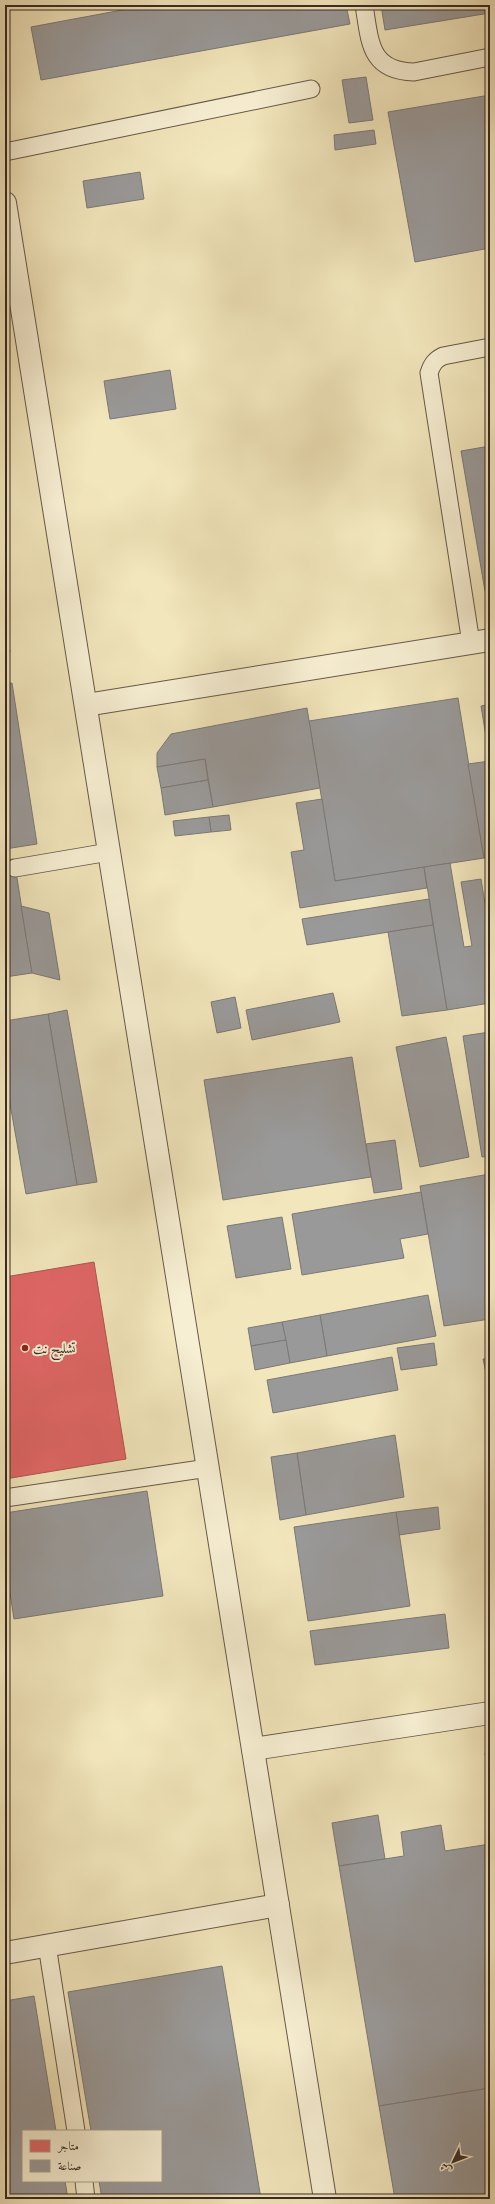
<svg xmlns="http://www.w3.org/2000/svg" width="495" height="2204" viewBox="0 0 495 2204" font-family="'IM FELL Double Pica',Amiri,serif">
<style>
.shops{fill:#e06666;stroke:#ae5452}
.industry{fill:#999;stroke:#7c7876}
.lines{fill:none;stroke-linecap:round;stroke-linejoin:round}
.service-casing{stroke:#66594a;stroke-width:19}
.minor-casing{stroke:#66594a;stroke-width:24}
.service{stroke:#f7efd3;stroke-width:17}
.minor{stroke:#f7efd3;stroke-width:22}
.poi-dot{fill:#8f2418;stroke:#f7efd3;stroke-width:1.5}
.labels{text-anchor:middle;stroke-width:4;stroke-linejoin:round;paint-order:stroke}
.poi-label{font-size:14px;fill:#382a24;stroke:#f7efd3;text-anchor:start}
</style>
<rect width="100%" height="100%" fill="#f2e6bc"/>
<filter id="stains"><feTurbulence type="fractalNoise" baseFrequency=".005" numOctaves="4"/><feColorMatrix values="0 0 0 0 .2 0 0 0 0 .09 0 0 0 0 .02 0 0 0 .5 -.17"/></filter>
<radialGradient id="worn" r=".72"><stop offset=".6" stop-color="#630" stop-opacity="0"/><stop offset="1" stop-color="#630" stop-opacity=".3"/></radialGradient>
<path class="shops" d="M94 1262 126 1459 5 1479V1277Z"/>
<g class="industry">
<path d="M149 5H346L350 24 41 80 31 27Z"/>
<path d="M381 5H490V13L385 30Z"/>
<path d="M366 77 373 120 349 123 342 80Z"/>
<path d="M490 95V248L415 262 388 112Z"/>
<path d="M374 130 376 144 335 150 334 135Z"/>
<path d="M140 172 144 199 87 208 83 181Z"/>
<path d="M170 370 176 409 110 419 104 381Z"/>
<path d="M490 446V590L485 591 461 451Z"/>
<path d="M5 621 10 652 5 653Z"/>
<path d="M12 683 37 844 5 849V684Z"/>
<path d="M458 698 484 858 335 881 309 721Z"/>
<path d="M490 704V857L484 858 468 764 490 761 481 706Z"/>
<path d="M307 708 320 788 213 807 205 759 157 767V753L171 734Z"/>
<path d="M205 759 208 780 161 788 157 767Z"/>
<path d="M208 780 213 807 165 815 161 788Z"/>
<path d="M322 799 335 881 424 867 427 888 300 908 291 852 304 850 296 803Z"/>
<path d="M229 815 231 830 211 832 209 817Z"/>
<path d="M209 817 211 832 175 836 173 821Z"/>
<path d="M14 859 32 973 5 977V860Z"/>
<path d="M450 863 464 947 472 946 461 882 481 879 490 935V1003L447 1010 424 867Z"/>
<path d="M429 899 433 925 307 945 302 919Z"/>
<path d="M21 906 49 913 60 980 32 973Z"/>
<path d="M433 925 447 1010 402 1016 388 932Z"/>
<path d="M333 993 340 1022 252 1040 246 1010Z"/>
<path d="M235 997 241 1028 217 1033 211 1002Z"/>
<path d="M67 1010 97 1182 77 1185 48 1014Z"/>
<path d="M48 1014 77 1185 26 1194 5 1075V1021Z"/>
<path d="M490 1032V1156L482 1157 463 1036Z"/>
<path d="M446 1037 469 1157 420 1167 396 1047Z"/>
<path d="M352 1057 371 1177 223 1200 204 1080Z"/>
<path d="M395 1140 402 1189 374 1193 366 1144Z"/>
<path d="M490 1174V1319L444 1326 420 1186Z"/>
<path d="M421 1192 428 1234 400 1239 404 1258 302 1275 292 1214Z"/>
<path d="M282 1217 291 1269 236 1278 227 1226Z"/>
<path d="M428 1295 436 1336 327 1356 320 1315Z"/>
<path d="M320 1315 327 1356 290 1363 282 1322Z"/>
<path d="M282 1322 286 1340 251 1346 248 1328Z"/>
<path d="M286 1340 290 1363 255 1370 251 1346Z"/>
<path d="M434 1343 437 1365 401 1370 397 1348Z"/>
<path d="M392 1357 398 1390 273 1413 267 1380Z"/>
<path d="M490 1358V1392L483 1359Z"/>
<path d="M395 1435 404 1497 306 1515 297 1453Z"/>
<path d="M297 1453 306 1515 280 1520 271 1457Z"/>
<path d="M147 1491 163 1596 14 1619 5 1561V1513Z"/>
<path d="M438 1507 440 1529 399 1535 396 1512Z"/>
<path d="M396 1512 410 1606 308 1621 294 1527Z"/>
<path d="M445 1614 449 1648 315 1665 310 1631Z"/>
<path d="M485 1753H490V1781Z"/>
<path d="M378 1815 385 1859 339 1866 332 1823Z"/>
<path d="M441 1825 445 1851 490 1844V2088L379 2106 339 1866 404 1856 401 1832Z"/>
<path d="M222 1966 261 2199H102L99 2181H161V2131H91L68 1992Z"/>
<path d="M34 1996 56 2131H23V2181H65L68 2199H5V2001Z"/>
<path d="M490 2088V2199H395L379 2106Z"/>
</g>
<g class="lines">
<defs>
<g id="service">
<path d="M364 5C370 41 369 71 414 72L490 57"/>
<path d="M5 152 311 89"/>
<path d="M471 643 429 373C432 364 435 360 443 356L490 347"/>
<path d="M15 868 109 852"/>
<path d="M5 1498 208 1468"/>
<path d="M47 1945 76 2131"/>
<path d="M84 2181 86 2199"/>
</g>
<g id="minor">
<path d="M5 203 325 2199"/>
<path d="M86 705 490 640"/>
<path d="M253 1749 490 1713"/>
<path d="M5 1953 278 1905"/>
</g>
</defs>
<use href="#service" class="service-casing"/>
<use href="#minor" class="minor-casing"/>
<use href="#service" class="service"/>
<use href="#minor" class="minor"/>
</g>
<circle class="poi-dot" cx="25" cy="1348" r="4"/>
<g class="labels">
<g class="poi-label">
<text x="33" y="1353">تشليح نت</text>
</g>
</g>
<rect width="495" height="2204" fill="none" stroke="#f2e6bc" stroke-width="20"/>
<rect x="6" y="6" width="483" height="2192" fill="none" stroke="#382a24" stroke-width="2"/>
<rect x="10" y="10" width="475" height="2184" fill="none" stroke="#382a24"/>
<rect x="22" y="2130" width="140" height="52" fill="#f7efd3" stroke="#aba08d"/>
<rect x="30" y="2140" width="20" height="12" fill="#e06666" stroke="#aba08d"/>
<text x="58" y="2150" font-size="12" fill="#382a24">متاجر</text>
<rect x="30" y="2160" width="20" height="12" fill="#999999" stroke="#aba08d"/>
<text x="58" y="2170" font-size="12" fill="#382a24">صناعة</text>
<g transform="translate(453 2162) rotate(227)" stroke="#f7efd3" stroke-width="3" paint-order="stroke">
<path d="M0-3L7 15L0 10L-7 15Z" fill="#382a24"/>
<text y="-6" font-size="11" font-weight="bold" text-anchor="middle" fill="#382a24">ش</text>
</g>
<rect width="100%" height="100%" filter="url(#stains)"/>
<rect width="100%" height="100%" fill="url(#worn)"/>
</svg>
